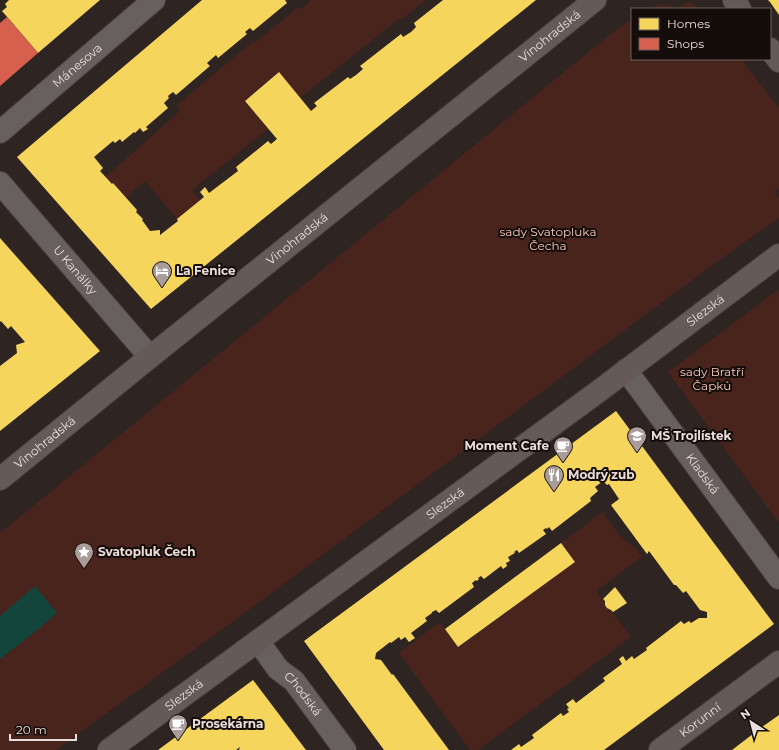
<svg xmlns="http://www.w3.org/2000/svg" width="779" height="750" viewBox="0 0 779 750" font-family="Montserrat,sans-serif">
<style>
.green{fill:#48241c}
.water{fill:#13453c}
.homes{fill:#f6d55c}
.shops{fill:#d6604d}
.lines{fill:none;stroke-linecap:round;stroke-linejoin:round}
.street-casing{stroke:#493f3d;stroke-width:24}
.secondary-casing{stroke:#493f3d;stroke-width:24}
.street{stroke:#68605e;stroke-width:22}
.secondary{stroke:#655a58;stroke-width:22}
.tram{stroke:#635b59;stroke-width:1}
.labels{text-anchor:middle;stroke-width:4;stroke-linejoin:round;paint-order:stroke}
.street-label{font-size:12px;fill:#ebddda;stroke:#150d0a}
.park-label{font-size:12px;fill:#fdc9bd;stroke:#150d0a}
.poi-label{font-size:12px;font-weight:bold;fill:#ebddda;stroke:#150d0a;text-anchor:start}
</style>
<rect width="100%" height="100%" fill="#2e2422"/>
<g class="green">
<path d="M311 0H426L401 20 400 18 300 98 279 72 245 100 268 129 192 190 200 200 177 219 145 181 126 197 113 183 112 184 105 177 180 111 176 106 253 41 255 43 298 7 301 9Z"/>
<path d="M689 1 699 9H647L662 4 678 8Z"/>
<path d="M632 19V59H741L779 108V188L774 192 779 198V218L722 258 250 609 56 750H0V659L11 650 35 587 0 616V533L613 32Z"/>
<path d="M779 289V523L668 372Z"/>
<path d="M602 512 621 537 636 549 642 557 596 591 605 603V605L613 613 631 637 478 750H470L399 653 440 622 459 647 575 562 561 543Z"/>
</g>
<path class="water" d="M35 586 57 613 35 632 0 659V616Z"/>
<g class="homes">
<path d="M9 0H100L38 53 2 11 7 7 5 4Z"/>
<path d="M202 0H285L287 3 253 31 250 28 245 32 247 34 218 58 216 55 207 63 210 66 176 95 173 92 168 96 169 98 164 103 168 108 146 127 148 129 143 132 140 128 135 133 134 132 122 142 120 139 115 143 113 141 94 157 103 168 100 171 112 184 113 183 137 210 136 212 143 219 142 220 150 231 160 230V235L178 221 177 219 204 197 200 192 205 187 209 193 238 171 236 167 268 141 271 144 277 139 245 101 279 72 311 111 317 106 314 103 348 77 350 79 356 75 363 69 360 66 401 34 403 37 411 32 416 27 414 23 443 0H536L151 309 17 157Z"/>
<path d="M768 0H779V15L770 2Z"/>
<path d="M0 238 100 351 0 431V366L17 353 16 345 25 342 11 326 8 329 1 321 0 322Z"/>
<path d="M616 411 774 624 604 750H511L519 744 521 747 534 738 532 735 561 713 563 716 569 712 567 709 569 708 566 704 573 699 576 703 605 681 603 678 622 664 619 659 623 656 626 661 632 656 634 659 647 650 646 648 681 621 684 624 689 621 691 623 699 618H707V612L700 610 686 591 683 593 676 585H674L649 551 647 554 611 505 619 499 609 484 607 485 603 481 595 487 598 491 590 498 591 501 552 531 549 527 547 529 546 528 543 530 546 534 519 553 517 550 514 552 515 553 508 557 510 561 506 563 507 566 503 569 501 566 484 579 481 576 478 578 479 579 477 581 476 580 472 583 474 587 439 613 436 610 432 612V613L425 618 427 621 411 633 415 638 409 642 405 637 401 640 399 637 391 643 390 642 376 653 375 659 381 660 392 675 393 674 449 750H384L304 641Z"/>
<path d="M561 543 575 562 458 647 445 629Z"/>
<path d="M615 587 627 603 613 612 611 610 607 608 605 605V601L603 599Z"/>
<path d="M253 680 306 750H239L240 747 236 750H158Z"/>
<path d="M779 715V750H732L762 727Z"/>
</g>
<path class="shops" d="M7 17 38 53 0 86V23Z"/>
<g class="lines">
<defs>
<g id="street">
<path id="s1" d="M0 132 154 0"/>
<path id="s2" d="M0 183 150 357"/>
<path id="s3" d="M626 370 779 578"/>
<path id="s4" d="M258 641 278 669 294 681 345 750"/>
</g>
<g id="secondary">
<path d="M734 0 740 9"/>
<path d="M770 49 779 61"/>
<path id="s5" d="M0 479 150 357 595 0"/>
<path id="s6" d="M109 750 599 391 779 255"/>
<path id="s7" d="M660 750 779 662"/>
</g>
</defs>
<use href="#street" class="street-casing"/>
<use href="#secondary" class="secondary-casing"/>
<use href="#street" class="street"/>
<use href="#secondary" class="secondary"/>
<g class="tram">
<path d="M0 472 167 335 581 0"/>
<path d="M0 487 175 344 603 0"/>
<path d="M652 750 779 656"/>
<path d="M669 750 779 669"/>
</g>
</g>
<defs>
<symbol id="hotel-pin" viewBox="-11 -11 22 30"><path d="M0 17L-7.5 6A9.5 9.5 0 1 1 7.5 6Z" fill="#a99c9a" stroke="#150d0a"/><path d="M-6-4.5h1.5V1H6V5H4.5V3h-9V5H-6ZM-4 0a1.8 1.8 0 1 1 3.6 0ZM.5 0V-2.5h3Q6-2.5 6 0Z" fill="#fff"/></symbol>
<symbol id="school-pin" viewBox="-11 -11 22 30"><path d="M0 17L-7.5 6A9.5 9.5 0 1 1 7.5 6Z" fill="#a99c9a" stroke="#150d0a"/><path d="M0-5L7-2L0 1L-7-2ZM-4 1L0 2.5L4 1V4Q0 6-4 4Z" fill="#fff"/></symbol>
<symbol id="cafe-pin" viewBox="-11 -11 22 30"><path d="M0 17L-7.5 6A9.5 9.5 0 1 1 7.5 6Z" fill="#a99c9a" stroke="#150d0a"/><path d="M-5.5-4.5H6V0H3Q3 3.5 0 3.5H-2.5Q-5.5 3.5-5.5 0ZM3-3.2v2h1.7v-2ZM-6 4.5H4V6H-6Z" fill="#fff"/></symbol>
<symbol id="restaurant-pin" viewBox="-11 -11 22 30"><path d="M0 17L-7.5 6A9.5 9.5 0 1 1 7.5 6Z" fill="#a99c9a" stroke="#150d0a"/><path d="M-5-6h1v4h1v-4h1v4h1v-4h1v5L-1.5 .5V6h-2V.5L-5-1ZM5-6V6H3V1.5H1.5Q1.5-4 5-6Z" fill="#fff"/></symbol>
<symbol id="sight-pin" viewBox="-11 -11 22 30"><path d="M0 17L-7.5 6A9.5 9.5 0 1 1 7.5 6Z" fill="#a99c9a" stroke="#150d0a"/><path d="M0-6L1.8-2.2L6-1.7L2.9 1.2L3.7 5.4L0 3.3L-3.7 5.4L-2.9 1.2L-6-1.7L-1.8-2.2Z" fill="#fff"/></symbol>
</defs>
<g fill-rule="evenodd">
<use href="#hotel-pin" x="151" y="260" width="22" height="30"/>
<use href="#school-pin" x="626" y="425" width="22" height="30"/>
<use href="#cafe-pin" x="552" y="435" width="22" height="30"/>
<use href="#restaurant-pin" x="543" y="464" width="22" height="30"/>
<use href="#sight-pin" x="73" y="541" width="22" height="30"/>
<use href="#cafe-pin" x="167" y="713" width="22" height="30"/>
</g>
<g class="labels">
<g class="street-label">
<text dy="4" stroke="none"><textPath href="#s5" startOffset="706">Vinohradská</textPath></text>
<text dy="4" stroke="none"><textPath href="#s1" startOffset="102">Mánesova</textPath></text>
<text dy="4" stroke="none"><textPath href="#s5" startOffset="382">Vinohradská</textPath></text>
<text dy="4" stroke="none"><textPath href="#s2" startOffset="115">U Kanálky</textPath></text>
<text dy="4" stroke="none"><textPath href="#s6" startOffset="741">Slezská</textPath></text>
<text dy="4" stroke="none"><textPath href="#s5" startOffset="58">Vinohradská</textPath></text>
<text dy="4" stroke="none"><textPath href="#s3" startOffset="129">Kladská</textPath></text>
<text dy="4" stroke="none"><textPath href="#s6" startOffset="417">Slezská</textPath></text>
<text dy="4" stroke="none"><textPath href="#s6" startOffset="93">Slezská</textPath></text>
<text dy="4" stroke="none"><textPath href="#s4" startOffset="70">Chodská</textPath></text>
<text dy="4" stroke="none"><textPath href="#s7" startOffset="50">Korunní</textPath></text>
</g>
<g class="park-label">
<text x="548" y="236">sady Svatopluka<tspan x="548" dy="14">Čecha</tspan></text>
<text x="712" y="376">sady Bratří<tspan x="712" dy="14">Čapků</tspan></text>
</g>
<g class="poi-label">
<text x="176" y="275">La Fenice</text>
<text x="651" y="440">MŠ Trojlístek</text>
<text x="549" y="450" text-anchor="end">Moment Cafe</text>
<text x="568" y="479">Modrý zub</text>
<text x="98" y="556">Svatopluk Čech</text>
<text x="192" y="728">Prosekárna</text>
</g>
</g>
<rect x="631" y="8" width="140" height="52" fill="#150d0a" stroke="#6b605d"/>
<rect x="639" y="18" width="20" height="12" fill="#f6d55c" stroke="#6b605d"/>
<text x="667" y="28" font-size="12" fill="#ebddda">Homes</text>
<rect x="639" y="38" width="20" height="12" fill="#d6604d" stroke="#6b605d"/>
<text x="667" y="48" font-size="12" fill="#ebddda">Shops</text>
<g transform="translate(751 722) rotate(324)" stroke="#150d0a" stroke-width="3" paint-order="stroke">
<path d="M0-3L7 15L0 10L-7 15Z" fill="#ebddda"/>
<text y="-6" font-size="11" font-weight="bold" text-anchor="middle" fill="#ebddda">N</text>
</g>
<path d="M10 734v6h66v-6" fill="none" stroke="#ebddda" stroke-width="2"/>
<text x="16" y="734" font-size="12" fill="#ebddda" stroke="#150d0a" stroke-width="3" paint-order="stroke">20 m</text>
</svg>
